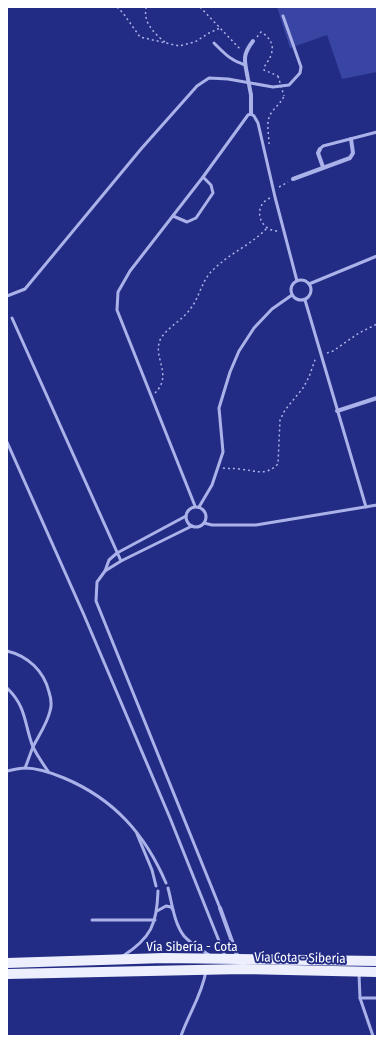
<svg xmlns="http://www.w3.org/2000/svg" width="384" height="1043" viewBox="0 0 384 1043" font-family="'Fira Sans Condensed',sans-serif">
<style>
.green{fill:#3945a3}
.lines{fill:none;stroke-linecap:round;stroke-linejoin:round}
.path{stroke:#aab2e9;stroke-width:1.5;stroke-dasharray:2 3;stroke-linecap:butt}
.service{stroke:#aab2e9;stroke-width:3}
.minor{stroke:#aab2e9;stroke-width:4}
.primary{stroke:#edeefe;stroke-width:10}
.path-bridge{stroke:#aab2e9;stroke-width:1.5;stroke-dasharray:2 3;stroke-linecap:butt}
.minor-bridge{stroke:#aab2e9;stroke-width:4}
.labels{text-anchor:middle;stroke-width:4;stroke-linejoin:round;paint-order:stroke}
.street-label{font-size:13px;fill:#fff;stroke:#222c84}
</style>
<rect width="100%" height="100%" fill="#222c84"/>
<path class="green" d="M277 7H377V72L342 79 327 35 290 48Z"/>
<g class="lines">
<g class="path">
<path d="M117 7 123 13 140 37 179 46 195 42 209 33 220 28"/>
<path d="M146 7C146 10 145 14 146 17 147 26 158 37 165 42"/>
<path d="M200 7 241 50"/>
<path d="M257 37 261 32C277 42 274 54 264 67V70L278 76"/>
<path d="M269 144C269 134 265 120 272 112 276 106 281 103 284 96"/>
<path d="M279 187 288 182"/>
<path d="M270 198C252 206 259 231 278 231"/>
<path d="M327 353 333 351 359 333 377 324"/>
<path d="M155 393C174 374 151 357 161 338 169 326 183 320 191 308 200 296 202 279 214 269 230 253 251 245 267 228"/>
<path d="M223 468C228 469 233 468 239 469 255 470 265 477 278 464L280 420 285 410 303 388 309 377 316 357"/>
</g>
<g class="service">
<path d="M214 43C225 54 230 60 245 65"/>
<path d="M320 149 323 146 377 132"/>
<path d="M173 216 187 222 196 218 213 193 211 185 203 177"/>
<circle cx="301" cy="290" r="10"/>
<path d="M309 284 377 256"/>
<path d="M7 296 25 289 141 149 197 86 209 78 228 79 273 87 289 85 300 73 301 67 283 16"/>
<path d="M305 300 366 507"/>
<path d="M12 318 121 561"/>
<path d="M7 442 84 615 170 818 225 956"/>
<path d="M195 506 117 310 118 292 130 271 203 177 248 115 251 114 254 116 258 123 275 197 297 281"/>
<circle cx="196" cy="517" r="10"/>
<path d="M199 507 212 485 223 452 219 408 230 372 239 351 254 328 272 309 292 295"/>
<path d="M186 516 117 553 109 560 105 571 97 582 96 601 220 908"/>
<path d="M204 523 212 525H256L377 505"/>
<path d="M105 571 121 561 192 526"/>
<path d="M7 651C28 656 44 671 49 692 51 698 52 705 50 711 47 724 39 735 33 747 30 754 28 761 25 768"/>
<path d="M7 688C27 707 24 724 33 747 37 755 43 764 48 771"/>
<path d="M7 771C13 770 19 768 25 768 39 768 52 773 64 778 114 799 145 834 166 883"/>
<path d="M137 834 152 870 156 886"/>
<path d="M168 888C172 903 174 923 184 936 191 944 201 949 209 955"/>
<path d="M157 911 166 906 171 907 173 910"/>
<path d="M92 920H155"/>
<path d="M123 956C151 938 157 924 158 891"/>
<path d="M359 974 360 998 373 1036"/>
<path d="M360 998H377"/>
<path d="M181 1036C189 1013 202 995 206 971"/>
</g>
<g class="minor">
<path d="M247 74C244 59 243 54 253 41"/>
<path d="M251 95V114"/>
<path d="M320 149 318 153 323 167"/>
<path d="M293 179 350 158 353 153 351 139"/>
<path d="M337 411 377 398"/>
<path d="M220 908 238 958"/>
</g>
<g class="primary">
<path d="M7 963 164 958 377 961"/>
<path d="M7 974 243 969 377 972"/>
</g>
<path class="path-bridge" d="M278 76 284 96"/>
<path class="minor-bridge" d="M247 74 251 95"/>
</g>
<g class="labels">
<g class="street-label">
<text x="192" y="951">Vía Sibería - Cota</text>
<text transform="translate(300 957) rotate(1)" y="5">Vía Cota - Siberia</text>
</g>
</g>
<rect width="384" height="1043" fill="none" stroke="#ffffff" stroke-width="16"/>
</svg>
